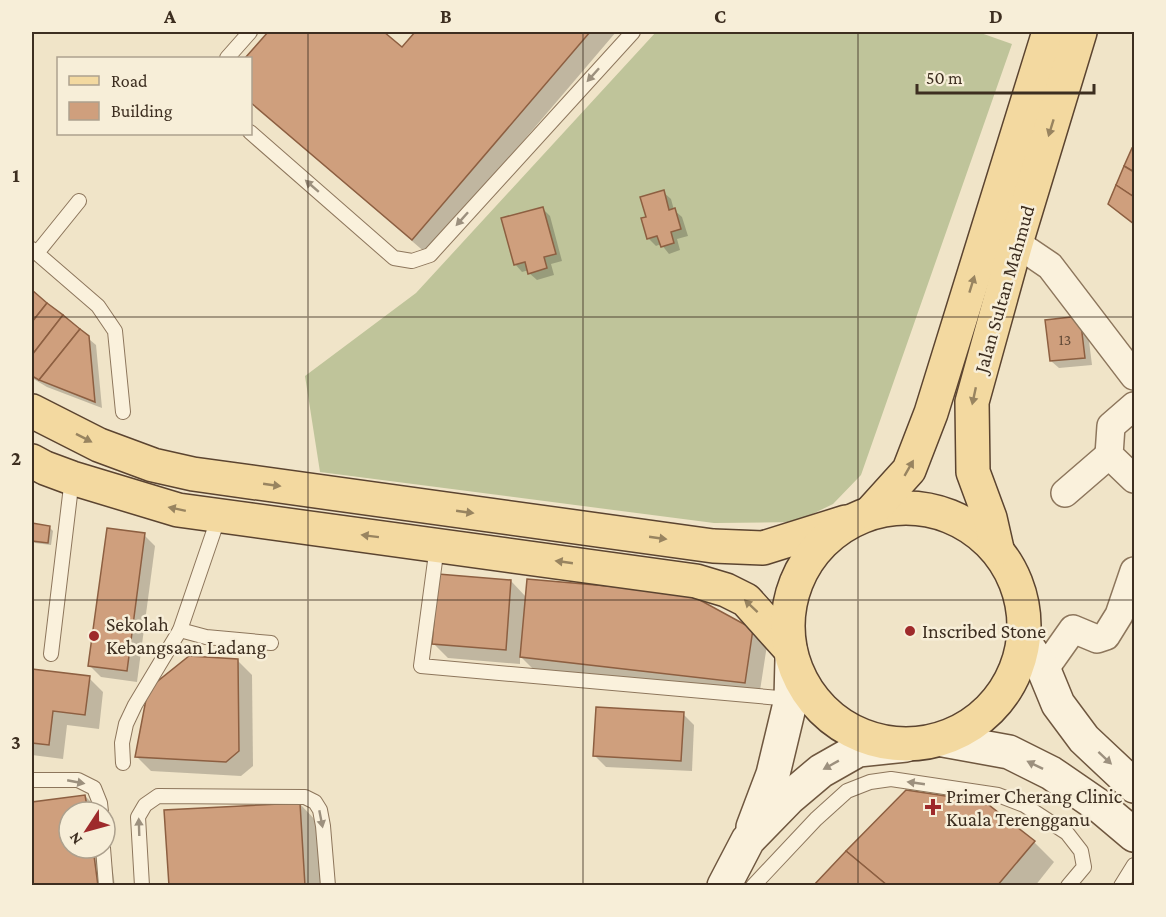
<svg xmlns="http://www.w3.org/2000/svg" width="1166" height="917" viewBox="0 0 1166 917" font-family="'Crimson Pro',serif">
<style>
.cemetery{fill:#bfc49a}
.shadow{fill:#0003}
.building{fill:#cf9f7d;stroke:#8d5f41;stroke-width:1.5}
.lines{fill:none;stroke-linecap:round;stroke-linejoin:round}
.lane-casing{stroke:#8d765c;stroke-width:16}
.street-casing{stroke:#8d765c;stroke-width:30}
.secondary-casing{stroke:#6f573f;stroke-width:36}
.primary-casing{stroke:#5b4430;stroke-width:36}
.lane{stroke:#faf1dc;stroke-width:14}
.street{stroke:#faf1dc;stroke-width:27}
.secondary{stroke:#faf1dc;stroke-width:33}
.primary{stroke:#f3d9a0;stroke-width:33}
.oneway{fill:#9c907e}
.oneway2{fill:#988460}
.grid{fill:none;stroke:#3d2e20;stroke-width:1.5;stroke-opacity:0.55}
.poi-dot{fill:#9e2a2b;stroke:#f7eed8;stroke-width:2}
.labels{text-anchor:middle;stroke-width:5;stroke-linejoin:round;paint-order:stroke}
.number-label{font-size:16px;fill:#624a37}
.street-label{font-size:20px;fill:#3d2e20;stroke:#f7eed8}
.poi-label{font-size:20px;fill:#3d2e20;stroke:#f7eed8;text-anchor:start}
.neatline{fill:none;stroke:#3d2e20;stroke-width:2}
.grid-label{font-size:20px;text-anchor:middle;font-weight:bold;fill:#3d2e20}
</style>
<rect width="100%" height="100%" fill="#f0e4c8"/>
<path class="cemetery" d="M656 32H978L1012 44 861 475 833 504 796 522 714 523 320 472 305 376 416 293Z"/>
<g class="shadow">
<path d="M270 32H382L402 49 416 32H616L427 254 250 102V58H247Z"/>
<path d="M1133 150H1134V225L1121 215 1109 204Z"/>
<path d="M663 192 671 199 674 210 682 217 688 236 677 239 680 250 669 254 661 244 656 246 648 238 647 218Z"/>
<path d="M543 209 550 216 562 261 551 264 554 275 537 280 529 273V270L522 272 515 264Z"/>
<path d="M32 291 96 345 102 408 47 387 32 378Z"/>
<path d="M1047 322 1087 325 1092 365 1059 368 1051 361Z"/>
<path d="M34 525 49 527 53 531 51 545 35 543 32 540Z"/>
<path d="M144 535 155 546 137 682 101 677 90 666Z"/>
<path d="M511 581 526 597 752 630 767 645 759 697 536 672 520 656V664L448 658 433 643Z"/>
<path d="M237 660 252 675 253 766 241 776 151 771 136 756Z"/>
<path d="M32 670 89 678 103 692 99 729 67 725 63 759 32 755Z"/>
<path d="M683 714 694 725 692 771 606 767 595 756Z"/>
<path d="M85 796 101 812H69V848H105V816L115 886H32V803Z"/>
<path d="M300 804 320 825 324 886H170Z"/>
<path d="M1034 842 1054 862 1035 886H815Z"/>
</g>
<g class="building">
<path d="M268 32H384L402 47 415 32H590L412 240 250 102V58H245Z"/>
<path d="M1132 148 1134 149V172L1124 166Z"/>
<path d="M1124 166 1134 172V197L1116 185Z"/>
<path d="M1116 185 1134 197V224L1108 204Z"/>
<path d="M664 190 669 210 675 208 681 229 671 232 674 243 661 247 657 236 647 239 641 218 646 217 640 197Z"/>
<path d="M543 207 556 254 544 257 547 268 528 274 525 262 514 265 501 218Z"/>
<path d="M32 290 47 303 32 322Z"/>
<path d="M47 303 63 315 32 355V322Z"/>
<path d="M63 315 80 329 39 380 32 376V355Z"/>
<path d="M1080 316 1085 358 1050 361 1045 320Z"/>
<path d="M80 329 89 336 95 402 39 380Z"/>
<path d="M32 523 50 526 48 543 32 541Z"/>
<path d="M107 528 145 533 127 671 88 666Z"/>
<path d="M438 574 511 580 506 650 432 644Z"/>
<path d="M527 579 687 593 753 629 745 683 520 657Z"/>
<path d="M189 656 238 659 239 751 226 762 135 757 148 689Z"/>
<path d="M32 669 90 676 85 715 53 711 49 745 32 743Z"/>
<path d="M596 707 684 712 681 761 593 756Z"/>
<path d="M906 790 985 802 1035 841 997 886H888L846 851Z"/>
<path d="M85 795 88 812H69V848H93L98 886H32V802Z"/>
<path d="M300 803 305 886H169L164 810Z"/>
<path d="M846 851 888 886H813Z"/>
</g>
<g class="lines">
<defs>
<g id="lane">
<path d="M227 58 250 32"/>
<path d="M250 132 394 258 412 261 430 255 633 32"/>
<path d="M32 249 98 306 115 331 123 412"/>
<path d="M37 253 79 201"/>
<path d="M219 516 180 630 206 637 271 643"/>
<path d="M437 546 421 666 791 699"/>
<path d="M51 654 72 478"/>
<path d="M123 763 122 743 126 724 135 705 180 630"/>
<path d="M32 780H78L94 788 100 803 101 812"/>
<path d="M103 848 106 886"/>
<path d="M142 886 138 817 145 805 158 796 305 797 315 802 320 810 323 826 328 886"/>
<path d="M753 886 816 819 847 791 870 782 891 779 998 795 1024 805 1067 833 1081 851 1084 867 1068 886"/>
<path d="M1121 886 1134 865"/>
</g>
<g id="street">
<path d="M1016 243 1050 266 1134 376"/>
<path d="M1134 406 1111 426 1109 455 1134 479"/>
<path d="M1065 493 1109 455"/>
<path d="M1044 670 1073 629 1097 639 1106 636 1119 615 1134 571"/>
</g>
<g id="secondary">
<path d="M1024 642 1044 670 1058 704 1084 739 1134 786"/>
<path d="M943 740 1009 752 1051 773 1102 808 1134 835"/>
<path d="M753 827 773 774 791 699 792 659"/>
<path d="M724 886 748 840 789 798 821 771 858 750 906 745"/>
</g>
<g id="primary">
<path d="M32 411 99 445 153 465 193 474 713 546 763 548 846 522"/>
<path d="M32 461 45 468 72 478 178 510 696 581 726 590 746 600 790 649"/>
<circle cx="906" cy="626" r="118"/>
<path d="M871 512 909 470 931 413 1049 32"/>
<path d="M997 549 990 518 973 472 972 402 1016 243 1080 32"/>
</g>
</defs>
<use href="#lane" class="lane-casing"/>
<use href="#street" class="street-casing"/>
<use href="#secondary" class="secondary-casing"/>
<use href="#primary" class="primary-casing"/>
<use href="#lane" class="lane"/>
<use href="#street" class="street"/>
<use href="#secondary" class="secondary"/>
<use href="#primary" class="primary"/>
</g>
<defs><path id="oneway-solid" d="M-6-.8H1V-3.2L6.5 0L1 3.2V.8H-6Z" transform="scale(1.5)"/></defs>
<g class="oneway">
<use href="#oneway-solid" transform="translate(593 75) rotate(132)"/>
<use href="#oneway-solid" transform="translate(312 186) rotate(-139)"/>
<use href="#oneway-solid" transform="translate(462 219) rotate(132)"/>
<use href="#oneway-solid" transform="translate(1105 758) rotate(43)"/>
<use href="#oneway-solid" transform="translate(831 765) rotate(151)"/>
<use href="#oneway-solid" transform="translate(1035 765) rotate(-154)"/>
<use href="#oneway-solid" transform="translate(76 782) rotate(11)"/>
<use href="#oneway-solid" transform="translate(916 783) rotate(-172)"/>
<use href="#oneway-solid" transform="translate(321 819) rotate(79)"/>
<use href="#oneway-solid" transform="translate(139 827) rotate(-92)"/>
</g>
<g class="oneway2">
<use href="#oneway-solid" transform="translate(1051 128) rotate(107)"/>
<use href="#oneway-solid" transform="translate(972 284) rotate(-73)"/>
<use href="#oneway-solid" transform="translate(974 396) rotate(102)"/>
<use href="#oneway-solid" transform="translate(84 438) rotate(27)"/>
<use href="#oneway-solid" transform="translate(909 468) rotate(-60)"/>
<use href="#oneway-solid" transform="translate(272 485) rotate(8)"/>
<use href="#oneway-solid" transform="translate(177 509) rotate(-168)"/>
<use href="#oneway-solid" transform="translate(465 512) rotate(8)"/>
<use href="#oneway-solid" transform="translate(370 536) rotate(-173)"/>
<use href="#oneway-solid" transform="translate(658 538) rotate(8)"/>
<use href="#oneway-solid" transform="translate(564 562) rotate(-172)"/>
<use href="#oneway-solid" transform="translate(751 606) rotate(-137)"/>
</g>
<path class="grid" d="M308 32V886M583 32V886M858 32V886M32 317H1134M32 600H1134"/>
<g class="poi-dot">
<circle cx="910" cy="631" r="6"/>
<circle cx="94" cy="636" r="6"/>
<path d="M930 798h6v6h6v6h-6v6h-6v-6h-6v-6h6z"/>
</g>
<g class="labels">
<g class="number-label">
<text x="1065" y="345">13</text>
</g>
<g class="street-label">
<text transform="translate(1004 289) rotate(-74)" y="7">Jalan Sultan Mahmud</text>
</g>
<g class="poi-label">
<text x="106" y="631">Sekolah<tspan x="106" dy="23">Kebangsaan Ladang</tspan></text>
<text x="922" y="638">Inscribed Stone</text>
<text x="946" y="803">Primer Cherang Clinic<tspan x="946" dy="23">Kuala Terengganu</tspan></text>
</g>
</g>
<rect width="1166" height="917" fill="none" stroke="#f7eed8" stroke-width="66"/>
<rect x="57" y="57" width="195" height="78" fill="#f7eed8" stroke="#ada18e" stroke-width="1.5"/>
<rect x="69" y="76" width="30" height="9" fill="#f3d9a0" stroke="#ada18e" stroke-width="1.5"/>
<text x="111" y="87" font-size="18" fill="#3d2e20">Road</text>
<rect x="69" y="102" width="30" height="18" fill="#cf9f7d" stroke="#ada18e" stroke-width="1.5"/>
<text x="111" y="117" font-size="18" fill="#3d2e20">Building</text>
<g transform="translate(87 830) rotate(234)"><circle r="28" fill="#f7eed8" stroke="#ada18e" stroke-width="1.5"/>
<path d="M0-4.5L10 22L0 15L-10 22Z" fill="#9e2a2b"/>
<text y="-9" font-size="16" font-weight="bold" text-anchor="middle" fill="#3d2e20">N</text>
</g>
<path d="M917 84v9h177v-9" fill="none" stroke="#3d2e20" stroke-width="3"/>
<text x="926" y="84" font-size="18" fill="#3d2e20" stroke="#f7eed8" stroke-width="4.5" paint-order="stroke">50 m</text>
<rect x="33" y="33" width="1100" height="851" class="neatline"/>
<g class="grid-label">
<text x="170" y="23">A</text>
<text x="446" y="23">B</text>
<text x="720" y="23">C</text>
<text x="996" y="23">D</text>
<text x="16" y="182">1</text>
<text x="16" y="465">2</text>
<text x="16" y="749">3</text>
</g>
</svg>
